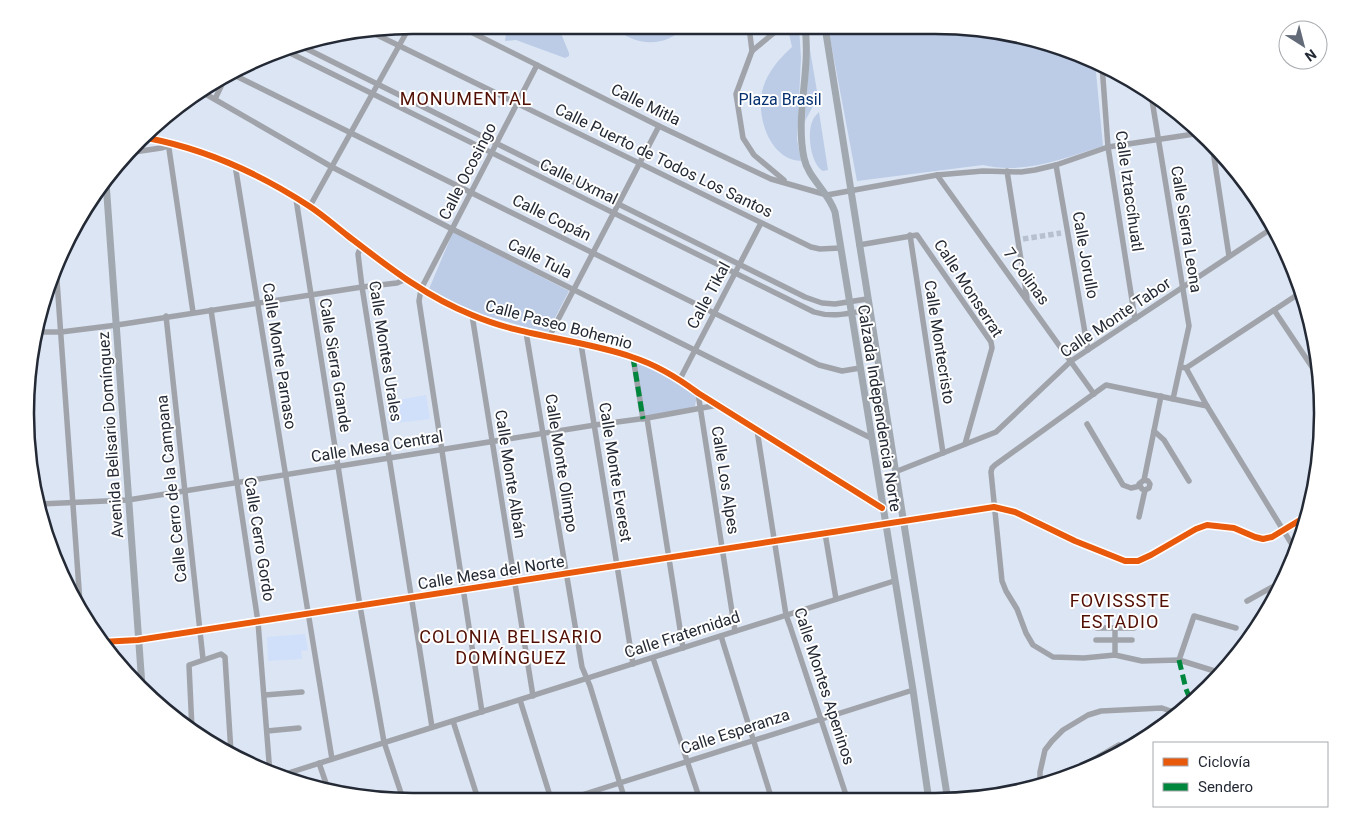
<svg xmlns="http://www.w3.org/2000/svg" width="1348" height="827" viewBox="0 0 1348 827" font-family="Roboto,sans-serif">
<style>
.built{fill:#d0e0fa}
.green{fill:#bccce6}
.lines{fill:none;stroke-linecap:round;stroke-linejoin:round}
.minor-tunnel{stroke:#b7c0ce;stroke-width:5.5;stroke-dasharray:5.5 3;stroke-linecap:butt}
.minor{stroke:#a0a4aa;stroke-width:5.5}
.major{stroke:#a1a8b0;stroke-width:7}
.quiet{stroke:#00873e;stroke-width:5;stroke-dasharray:10 5;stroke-linecap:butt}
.cycleway-casing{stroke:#fff;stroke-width:9}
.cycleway{stroke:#e8590c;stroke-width:6}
.labels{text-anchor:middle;stroke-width:4;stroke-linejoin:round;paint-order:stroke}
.park-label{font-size:16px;fill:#063170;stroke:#fff}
.street-label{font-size:16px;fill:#242a35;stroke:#fff}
.neighbourhood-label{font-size:18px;letter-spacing:1px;fill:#520f04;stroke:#fff}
.rim{fill:none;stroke:#242a35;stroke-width:2.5}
</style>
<rect width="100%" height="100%" fill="#dce5f4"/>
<g class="built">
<path d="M426 395 430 419 389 424 386 402Z"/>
<path d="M305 634 308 650 301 651 302 659 268 661 267 637Z"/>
</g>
<g class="green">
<path d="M507 26H558L569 53V56L565 58 516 40 505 41Z"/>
<path d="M613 26 684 27C665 49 633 46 613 26Z"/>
<path d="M793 27H799L801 58 797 139 801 161C769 160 755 114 763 88 768 71 780 58 792 47L788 29Z"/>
<path d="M828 27 985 28 1083 54 1095 62 1103 146C1065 158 1023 175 983 165L857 181Z"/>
<path d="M810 50 818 97 805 121Z"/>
<path d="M819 112 828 170 823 171C811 164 807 135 812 122 813 118 816 115 819 112Z"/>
<path d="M453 232 569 291 547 333 473 312 429 289Z"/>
<path d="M634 359 662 371 697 395 695 406 688 409 643 417Z"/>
</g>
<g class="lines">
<path class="minor-tunnel" d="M1023 239 1061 233"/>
<g class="minor">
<path d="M457 25 659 126 771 179 827 195 937 175 983 171 1021 172 1035 170 1056 165 1108 147 1201 133"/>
<path d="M749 27 752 51"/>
<path d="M781 27 752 51 736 94 743 138 754 155 784 180"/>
<path d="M371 32 811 247 820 249 840 248"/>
<path d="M297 44 805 297 822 303 835 304 867 299"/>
<path d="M282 49 814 312C833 318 850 313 869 310"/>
<path d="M1102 65 1108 147 1135 319"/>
<path d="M234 75 819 365 842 371 860 368"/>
<path d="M202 92 332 167 452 229 871 438"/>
<path d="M1151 94 1189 326 1173 399"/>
<path d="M215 99 224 80"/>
<path d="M147 138C205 149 260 174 309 206 323 215 335 226 348 236 387 266 426 297 472 315 523 337 580 339 632 357 657 365 678 378 698 393L882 508"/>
<path d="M168 142 193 312"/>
<path d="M1212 144 1229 256"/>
<path d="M134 152 161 148 171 145"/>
<path d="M235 165 332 759"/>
<path d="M1056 165 1088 350"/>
<path d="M1007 171 1027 298"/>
<path d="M937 175 1094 394"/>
<path d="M296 199 360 606 384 742 403 799"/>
<path d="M310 206 410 26"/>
<path d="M910 235 943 453"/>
<path d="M859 245 917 235 991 342 992 348 965 444"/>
<path d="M361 246 358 254 362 287 432 727"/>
<path d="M56 267 80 603"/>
<path d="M211 310 258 622 270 774"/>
<path d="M1274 310 1320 379"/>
<path d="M472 315 533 696"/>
<path d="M166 316 203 659"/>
<path d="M38 332H61L117 325 362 287 397 283 406 279"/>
<path d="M526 332 582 667 590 686 625 800"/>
<path d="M549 337 659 126"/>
<path d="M581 344 633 664"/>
<path d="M633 357 643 419"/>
<path d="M1181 367 1186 368 1207 406 1296 551"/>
<path d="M1186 368 1303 291"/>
<path d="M680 379 761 223"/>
<path d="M698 393 735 631"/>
<path d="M1207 406 1106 385 995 465 992 468 991 472 1002 581 1006 591 1017 609 1026 633 1033 645 1053 657 1084 658 1115 655 1142 661 1179 660 1221 673"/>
<path d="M647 418 683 648"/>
<path d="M1087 424 1123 485 1131 488 1140 486"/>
<path d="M757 430 786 615 790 626 848 801"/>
<path d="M1154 431 1164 440 1189 481"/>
<path d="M895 472 996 432 1071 361 1274 227"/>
<path d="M1144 480 1148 481 1150 484 1149 488 1145 490 1142 489 1139 484 1144 480 1161 396"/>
<path d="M40 504 128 500 595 425 647 418 718 405"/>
<path d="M1139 517 1145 490"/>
<path d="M825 533 836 599"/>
<path d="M1247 601 1285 580"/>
<path d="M1097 628H1134"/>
<path d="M721 636 772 800"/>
<path d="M1096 640H1132"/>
<path d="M101 642 138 640 994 507 1015 512 1075 541 1125 561H1138L1151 555 1196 529 1207 525 1234 528 1255 537 1263 539 1272 537 1310 514"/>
<path d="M1115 655V628"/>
<path d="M653 658 700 800"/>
<path d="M1179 660 1194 616 1236 628"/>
<path d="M265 695 302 692"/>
<path d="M520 700 551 799"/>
<path d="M482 712 419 301 421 289 537 65"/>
<path d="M453 721 478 799"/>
<path d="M192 730 189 665 221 654 225 657 231 753"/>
<path d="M267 731 299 728"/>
<path d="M319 763 328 789"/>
<path d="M279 776 894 581"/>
<path d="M1055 782 1119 745"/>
<path d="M1033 787 1040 782V772L1045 750 1052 741 1063 730 1088 715 1101 711 1162 708 1179 714"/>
<path d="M566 800 913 690"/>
<path d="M925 801 947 794"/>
</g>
<g class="major">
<path d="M805 27C811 71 795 115 804 158 808 178 828 191 835 212L913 690 929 801"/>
<path d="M825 27 948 801"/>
<path d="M106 182 142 686"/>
</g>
<g class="quiet">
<path d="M633 357 643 419"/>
<path d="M1179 660 1186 689 1192 704"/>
</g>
<defs>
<g id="cycleway">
<path d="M147 138C205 149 260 174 309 206 323 215 335 226 348 236 387 266 426 297 472 315 523 337 580 339 632 357 657 365 678 378 698 393L882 508"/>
<path d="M101 642 138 640 994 507 1015 512 1075 541 1125 561H1138L1151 555 1196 529 1207 525 1234 528 1255 537 1263 539 1272 537 1310 514"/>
</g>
</defs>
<use href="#cycleway" class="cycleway-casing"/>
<use href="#cycleway" class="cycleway"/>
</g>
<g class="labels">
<g class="park-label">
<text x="780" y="105">Plaza Brasil</text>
</g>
<g class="street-label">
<text transform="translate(646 104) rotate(26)" y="6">Calle Mitla</text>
<text transform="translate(664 160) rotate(26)" y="6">Calle Puerto de Todos Los Santos</text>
<text transform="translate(467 171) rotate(-63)" y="6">Calle Ocosingo</text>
<text transform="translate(579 181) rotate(26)" y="6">Calle Uxmal</text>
<text transform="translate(1130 191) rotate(82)" y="6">Calle Iztaccíhuatl</text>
<text transform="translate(552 217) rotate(26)" y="6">Calle Copán</text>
<text transform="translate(1187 229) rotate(81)" y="6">Calle Sierra Leona</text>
<text transform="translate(1086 255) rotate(80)" y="6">Calle Jorullo</text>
<text transform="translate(540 258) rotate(27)" y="6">Calle Tula</text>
<text transform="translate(1027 276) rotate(54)" y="6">7 Colinas</text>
<text transform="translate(969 288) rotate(57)" y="6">Calle Monserrat</text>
<text transform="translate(708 295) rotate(-62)" y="6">Calle Tikal</text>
<text transform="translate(1115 317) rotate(-34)" y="6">Calle Monte Tabor</text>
<text transform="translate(559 324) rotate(15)" y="6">Calle Paseo Bohemio</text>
<text transform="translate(940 342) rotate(81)" y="6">Calle Montecristo</text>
<text transform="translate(386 351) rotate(81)" y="6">Calle Montes Urales</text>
<text transform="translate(280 356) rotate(81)" y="6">Calle Monte Parnaso</text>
<text transform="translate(336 365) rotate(81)" y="6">Calle Sierra Grande</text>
<text transform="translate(880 408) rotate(81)" y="6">Calzada Independencia Norte</text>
<text transform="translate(110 435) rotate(-94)" y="6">Avenida Belisario Domínguez</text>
<text transform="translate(377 446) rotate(-9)" y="6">Calle Mesa Central</text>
<text transform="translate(562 463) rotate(81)" y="6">Calle Monte Olimpo</text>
<text transform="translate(616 472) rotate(81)" y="6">Calle Monte Everest</text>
<text transform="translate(511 474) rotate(81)" y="6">Calle Monte Albán</text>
<text transform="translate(726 480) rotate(81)" y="6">Calle Los Alpes</text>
<text transform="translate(171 489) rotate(-96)" y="6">Calle Cerro de la Campana</text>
<text transform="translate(260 539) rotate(81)" y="6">Calle Cerro Gordo</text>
<text transform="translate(491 572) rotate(-9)" y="6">Calle Mesa del Norte</text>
<text transform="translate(682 634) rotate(-18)" y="6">Calle Fraternidad</text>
<text transform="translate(825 686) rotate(72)" y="6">Calle Montes Apeninos</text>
<text transform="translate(735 731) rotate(-18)" y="6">Calle Esperanza</text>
</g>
<g class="neighbourhood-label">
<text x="466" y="105">MONUMENTAL</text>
<text x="1120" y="607">FOVISSSTE<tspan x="1120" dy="21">ESTADIO</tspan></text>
<text x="511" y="643">COLONIA BELISARIO<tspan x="511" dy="21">DOMÍNGUEZ</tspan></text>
</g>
</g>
<path d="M0 0H1348V827H0ZM413 34H935A379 379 0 0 1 1314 413V414A379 379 0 0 1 935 793H413A379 379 0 0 1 34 414V413A379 379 0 0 1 413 34Z" fill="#fff" fill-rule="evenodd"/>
<path class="rim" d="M413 34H935A379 379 0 0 1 1314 413V414A379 379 0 0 1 935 793H413A379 379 0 0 1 34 414V413A379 379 0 0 1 413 34Z"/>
<rect x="1153" y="742" width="175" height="65" fill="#ffffff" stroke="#a7aaae"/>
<rect x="1163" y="758" width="25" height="8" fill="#e8590c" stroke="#a7aaae"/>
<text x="1198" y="767" font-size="15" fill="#242a35">Ciclovía</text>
<rect x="1163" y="783" width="25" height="8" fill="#00873e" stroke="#a7aaae"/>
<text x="1198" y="792" font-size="15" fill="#242a35">Sendero</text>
<g transform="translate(1303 45) rotate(144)"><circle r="24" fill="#ffffff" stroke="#a7aaae"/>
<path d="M0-4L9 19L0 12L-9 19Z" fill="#646b78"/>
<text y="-8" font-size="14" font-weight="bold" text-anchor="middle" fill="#242a35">N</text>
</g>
</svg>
